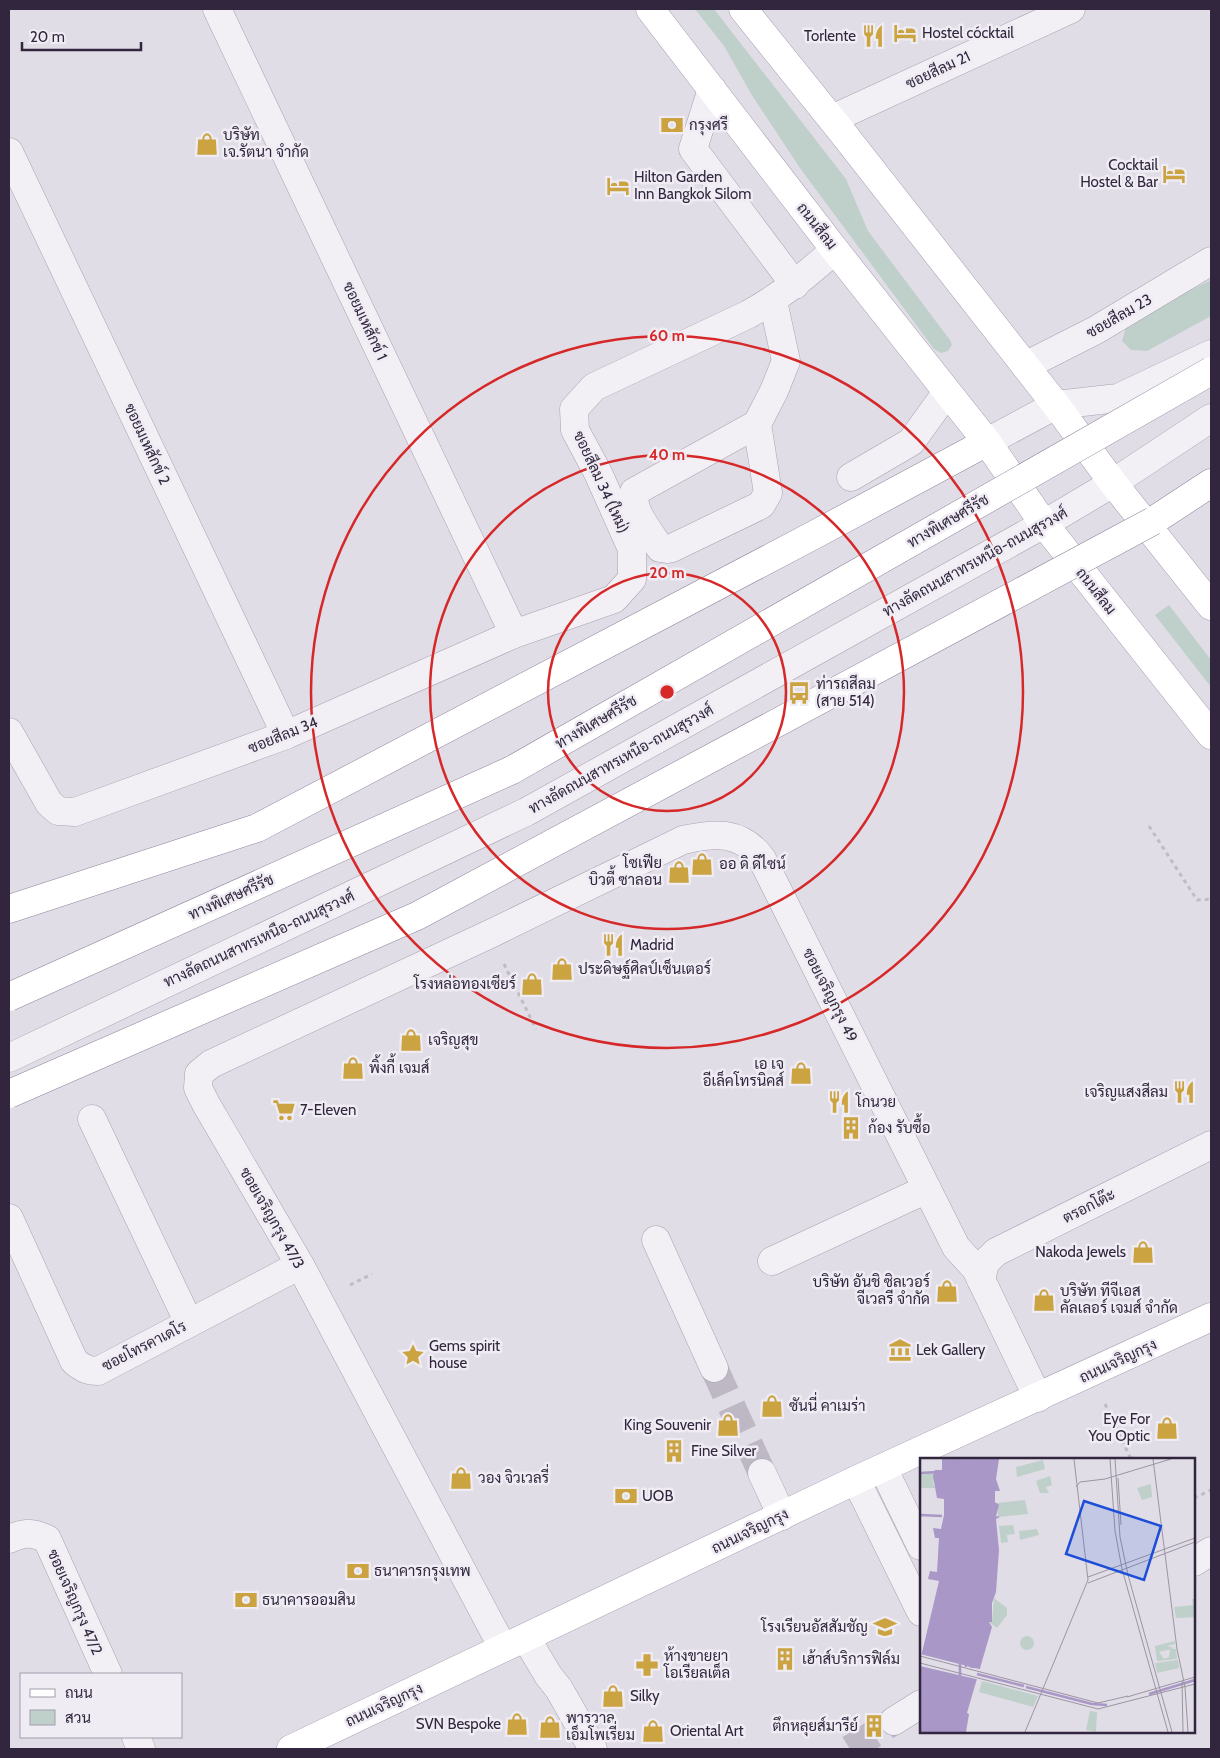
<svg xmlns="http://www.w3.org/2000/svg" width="1220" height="1758" viewBox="0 0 1220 1758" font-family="Cabin,Sarabun,sans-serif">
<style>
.green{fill:#bed0c9}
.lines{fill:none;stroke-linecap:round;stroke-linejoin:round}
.minor-tunnel{stroke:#beb8c5;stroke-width:28;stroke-dasharray:28 14;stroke-linecap:butt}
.minor-casing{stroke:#a9a2b1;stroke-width:29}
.major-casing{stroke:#a69cb2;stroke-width:29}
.highway-casing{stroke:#90849d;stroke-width:29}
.path{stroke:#c0bbc5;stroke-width:3;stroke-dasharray:4 4;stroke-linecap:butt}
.minor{stroke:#f2eff5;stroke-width:28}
.major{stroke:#fff;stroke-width:28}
.highway{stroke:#fff;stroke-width:28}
.highway-bridge-casing{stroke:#90849d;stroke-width:29;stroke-linecap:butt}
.highway-bridge{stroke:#fff;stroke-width:28}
.ring{fill:none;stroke:#d62828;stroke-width:2.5}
.labels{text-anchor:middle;stroke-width:5;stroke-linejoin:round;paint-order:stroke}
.poi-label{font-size:15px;fill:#31263d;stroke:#efecf4;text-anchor:start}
.street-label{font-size:15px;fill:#31263d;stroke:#efecf4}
.inset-river{fill:none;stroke:#a997c7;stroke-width:2.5}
.inset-road{fill:none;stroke:#9b94a3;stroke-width:1}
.view{fill:#1d4ed8;fill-opacity:0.15;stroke:#1d4ed8;stroke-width:2.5}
.inset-edge{fill:none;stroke:#31263d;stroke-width:2.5}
.centre{fill:#d62828;stroke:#efecf4;stroke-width:2.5}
.ring-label{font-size:15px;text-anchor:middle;font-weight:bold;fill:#d62828;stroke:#efecf4;stroke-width:5;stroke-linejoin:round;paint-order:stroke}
</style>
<rect width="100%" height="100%" fill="#e1dde7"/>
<g class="green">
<path d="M695 9H714L846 179 868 231 950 340 952 345 948 351 941 353 934 349 800 168 753 97 724 46Z"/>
<path d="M1211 280V316L1147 351 1131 350 1122 341 1128 321Z"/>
<path d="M1169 605 1211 660V687L1155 615Z"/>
</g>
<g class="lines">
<g class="minor-tunnel">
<path d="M714 1368 762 1473"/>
<path d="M850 1749 894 1721"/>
</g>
<defs>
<g id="minor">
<path d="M217 9 514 634"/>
<path d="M712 89 693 149 795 285"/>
<path d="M832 119 1071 9"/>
<path d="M9 152 286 735"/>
<path d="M1025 366 1096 330 1211 261"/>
<path d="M757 424 768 493 761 505 672 548 667 549 660 548C649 531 632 512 634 492L757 424 774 391 786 361 773 301"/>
<path d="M987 442 1056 405 1118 398 1211 354"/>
<path d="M851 477 911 442 947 392"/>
<path d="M9 732 49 803 58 811 75 812 286 735 514 634 614 599 632 579V549L598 473 575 430 574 409 594 387 749 314C783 295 806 275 835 250"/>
<path d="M9 1058 526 812 1044 524 1113 483 1211 418"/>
<path d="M92 1119 189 1323"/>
<path d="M9 1218 74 1361C82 1368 88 1371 98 1371L300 1265"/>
<path d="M656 1240 714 1368"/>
<path d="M772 1261 927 1189"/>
<path d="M981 1280 985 1263 996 1252 1211 1145"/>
<path d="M883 1468 921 1546"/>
<path d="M762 1473 782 1516"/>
<path d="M856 1480 921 1612"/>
<path d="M9 1539C26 1532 31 1532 47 1539L108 1674"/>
<path d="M1194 1562 1211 1551"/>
<path d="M526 1638 548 1675 559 1689 593 1749"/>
<path d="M503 1648 300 1265 206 1104 198 1088 199 1074 211 1064 490 934 683 840C714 833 741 830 762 859L956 1247 976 1269 1038 1398"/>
<path d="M894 1721 921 1704"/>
<path d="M136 1737 141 1749"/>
</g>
<g id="major">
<path d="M650 9 835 250 987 442 1044 524 1211 735"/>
<path d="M743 9 842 132 1056 405 1113 483 1211 606"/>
<path d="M291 1749 856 1480 1211 1317"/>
</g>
<g id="highway">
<path d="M1153 521 1211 483"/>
<path d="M9 909 257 828 812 536 987 442"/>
</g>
</defs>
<use href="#minor" class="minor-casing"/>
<use href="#major" class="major-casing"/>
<use href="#highway" class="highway-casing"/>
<g class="path">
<path d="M1149 826 1197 900 1211 899"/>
<path d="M504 964 536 1029"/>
<path d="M350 1285 372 1274"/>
<path d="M1105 1404 1131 1459"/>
<path d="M1194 1498 1211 1490"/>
</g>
<use href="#minor" class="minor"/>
<use href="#major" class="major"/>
<use href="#highway" class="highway"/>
<defs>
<g id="highway-bridge">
<path d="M9 997 512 770 1211 371"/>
<path d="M9 1094 417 916 1153 521"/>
</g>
</defs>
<use href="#highway-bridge" class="highway-bridge-casing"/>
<use href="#highway-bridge" class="highway-bridge"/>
</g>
<g class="ring">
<circle cx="667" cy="692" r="119"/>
<circle cx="667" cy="692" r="237"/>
<circle cx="667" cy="692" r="356"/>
</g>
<defs>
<symbol id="hotel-bare" viewBox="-9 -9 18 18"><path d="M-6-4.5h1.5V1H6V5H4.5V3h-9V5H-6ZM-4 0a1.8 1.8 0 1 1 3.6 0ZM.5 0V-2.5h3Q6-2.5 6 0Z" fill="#cca341" stroke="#efecf4" stroke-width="2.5" paint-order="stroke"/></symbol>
<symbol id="restaurant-bare" viewBox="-9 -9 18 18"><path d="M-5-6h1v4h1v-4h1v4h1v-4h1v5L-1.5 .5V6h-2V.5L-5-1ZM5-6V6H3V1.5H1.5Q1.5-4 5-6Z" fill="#cca341" stroke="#efecf4" stroke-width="2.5" paint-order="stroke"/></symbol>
<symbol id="bank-bare" viewBox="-9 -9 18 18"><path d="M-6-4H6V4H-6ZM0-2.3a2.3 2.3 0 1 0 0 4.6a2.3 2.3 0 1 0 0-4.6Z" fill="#cca341" stroke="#efecf4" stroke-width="2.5" paint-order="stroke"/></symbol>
<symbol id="shop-bare" viewBox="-9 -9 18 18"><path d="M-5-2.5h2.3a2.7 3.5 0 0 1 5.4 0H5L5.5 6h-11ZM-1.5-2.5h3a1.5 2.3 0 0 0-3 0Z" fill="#cca341" stroke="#efecf4" stroke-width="2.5" paint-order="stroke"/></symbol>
<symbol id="bus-bare" viewBox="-9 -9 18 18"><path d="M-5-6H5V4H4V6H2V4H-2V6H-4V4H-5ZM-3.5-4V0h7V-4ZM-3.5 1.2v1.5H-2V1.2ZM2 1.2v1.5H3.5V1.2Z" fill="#cca341" stroke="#efecf4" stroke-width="2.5" paint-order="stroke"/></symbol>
<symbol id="supermarket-bare" viewBox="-9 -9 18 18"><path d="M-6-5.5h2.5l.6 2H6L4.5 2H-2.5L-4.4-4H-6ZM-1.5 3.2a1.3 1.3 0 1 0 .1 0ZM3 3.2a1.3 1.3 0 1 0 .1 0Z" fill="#cca341" stroke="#efecf4" stroke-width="2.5" paint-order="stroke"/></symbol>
<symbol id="building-bare" viewBox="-9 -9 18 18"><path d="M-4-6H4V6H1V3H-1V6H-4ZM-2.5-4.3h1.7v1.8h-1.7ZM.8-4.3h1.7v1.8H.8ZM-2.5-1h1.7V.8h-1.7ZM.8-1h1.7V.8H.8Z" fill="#cca341" stroke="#efecf4" stroke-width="2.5" paint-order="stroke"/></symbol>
<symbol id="museum-bare" viewBox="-9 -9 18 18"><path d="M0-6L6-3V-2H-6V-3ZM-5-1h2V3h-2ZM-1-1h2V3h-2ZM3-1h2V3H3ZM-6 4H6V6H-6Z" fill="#cca341" stroke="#efecf4" stroke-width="2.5" paint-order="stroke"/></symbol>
<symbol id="sight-bare" viewBox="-9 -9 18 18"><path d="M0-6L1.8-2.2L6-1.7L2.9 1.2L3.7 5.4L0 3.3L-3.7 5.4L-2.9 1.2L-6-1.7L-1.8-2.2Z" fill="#cca341" stroke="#efecf4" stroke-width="2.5" paint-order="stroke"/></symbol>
<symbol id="school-bare" viewBox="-9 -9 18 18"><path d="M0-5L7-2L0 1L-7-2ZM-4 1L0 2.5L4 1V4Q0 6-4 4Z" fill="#cca341" stroke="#efecf4" stroke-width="2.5" paint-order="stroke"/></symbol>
<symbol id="pharmacy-bare" viewBox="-9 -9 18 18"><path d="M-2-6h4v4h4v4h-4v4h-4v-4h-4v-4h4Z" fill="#cca341" stroke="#efecf4" stroke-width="2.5" paint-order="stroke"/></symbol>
</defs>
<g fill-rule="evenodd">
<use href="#hotel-bare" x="889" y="17" width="32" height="32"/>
<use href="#restaurant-bare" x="857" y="20" width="32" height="32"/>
<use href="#bank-bare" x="656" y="109" width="32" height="32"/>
<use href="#shop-bare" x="191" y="128" width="32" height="32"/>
<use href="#hotel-bare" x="1158" y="158" width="32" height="32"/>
<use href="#hotel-bare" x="602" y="170" width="32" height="32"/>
<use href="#bus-bare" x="783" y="677" width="32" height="32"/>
<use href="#shop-bare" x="686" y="848" width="32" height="32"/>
<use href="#shop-bare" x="663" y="856" width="32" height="32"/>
<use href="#restaurant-bare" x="597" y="929" width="32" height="32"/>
<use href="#shop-bare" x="546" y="953" width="32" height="32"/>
<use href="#shop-bare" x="516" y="968" width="32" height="32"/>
<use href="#shop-bare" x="395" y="1024" width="32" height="32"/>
<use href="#shop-bare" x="337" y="1052" width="32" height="32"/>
<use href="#shop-bare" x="785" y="1057" width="32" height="32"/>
<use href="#restaurant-bare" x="1168" y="1076" width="32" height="32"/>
<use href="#restaurant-bare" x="823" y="1086" width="32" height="32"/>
<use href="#supermarket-bare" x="268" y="1094" width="32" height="32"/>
<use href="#building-bare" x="835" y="1112" width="32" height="32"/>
<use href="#shop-bare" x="1127" y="1236" width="32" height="32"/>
<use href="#shop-bare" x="931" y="1275" width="32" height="32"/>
<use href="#shop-bare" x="1028" y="1284" width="32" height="32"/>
<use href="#museum-bare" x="884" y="1334" width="32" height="32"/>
<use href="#sight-bare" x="397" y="1339" width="32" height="32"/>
<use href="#shop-bare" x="756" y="1390" width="32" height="32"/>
<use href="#shop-bare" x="712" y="1409" width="32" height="32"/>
<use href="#shop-bare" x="1151" y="1412" width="32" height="32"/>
<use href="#building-bare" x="658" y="1435" width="32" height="32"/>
<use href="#shop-bare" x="445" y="1462" width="32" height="32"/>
<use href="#bank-bare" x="610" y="1480" width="32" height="32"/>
<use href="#bank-bare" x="342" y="1555" width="32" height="32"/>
<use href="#bank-bare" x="230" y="1584" width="32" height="32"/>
<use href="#school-bare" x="869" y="1611" width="32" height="32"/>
<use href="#building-bare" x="769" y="1643" width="32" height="32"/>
<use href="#pharmacy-bare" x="631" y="1649" width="32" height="32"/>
<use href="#shop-bare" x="597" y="1680" width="32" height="32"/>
<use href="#shop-bare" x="501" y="1708" width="32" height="32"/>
<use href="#building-bare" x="858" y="1710" width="32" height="32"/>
<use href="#shop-bare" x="534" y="1711" width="32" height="32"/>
<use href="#shop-bare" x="637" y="1715" width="32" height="32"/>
</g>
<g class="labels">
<g class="poi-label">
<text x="922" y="38">Hostel cócktail</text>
<text x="856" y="41" text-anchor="end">Torlente</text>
<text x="689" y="130">กรุงศรี</text>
<text x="223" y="140">บริษัท<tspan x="223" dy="17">เจ.รัตนา จำกัด</tspan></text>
<text x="1158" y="170" text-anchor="end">Cocktail<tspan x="1158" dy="17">Hostel &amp; Bar</tspan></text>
<text x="634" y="182">Hilton Garden<tspan x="634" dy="17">Inn Bangkok Silom</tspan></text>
<text x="816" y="689">ท่ารถสีลม<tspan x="816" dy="17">(สาย 514)</tspan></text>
<text x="662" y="868" text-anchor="end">โซเฟีย<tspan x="662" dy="17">บิวตี้ ซาลอน</tspan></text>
<text x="719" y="869">ออ ดิ ดีไซน์</text>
<text x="630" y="950">Madrid</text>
<text x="578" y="974">ประดิษฐ์ศิลป์เซ็นเตอร์</text>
<text x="516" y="989" text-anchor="end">โรงหล่อทองเซียร์</text>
<text x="428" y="1045">เจริญสุข</text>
<text x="784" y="1069" text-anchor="end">เอ เจ<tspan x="784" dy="17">อีเล็คโทรนิคส์</tspan></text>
<text x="369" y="1073">พิ้งกี้ เจมส์</text>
<text x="1168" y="1097" text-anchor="end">เจริญแสงสีลม</text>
<text x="856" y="1107">โกนวย</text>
<text x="300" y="1115">7-Eleven</text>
<text x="868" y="1133">ก้อง รับซื้อ</text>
<text x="1126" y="1257" text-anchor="end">Nakoda Jewels</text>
<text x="930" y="1287" text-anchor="end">บริษัท อันชิ ซิลเวอร์<tspan x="930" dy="17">จีเวลรี จำกัด</tspan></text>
<text x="1060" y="1296">บริษัท ทีจีเอส<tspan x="1060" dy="17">คัลเลอร์ เจมส์ จำกัด</tspan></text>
<text x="429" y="1351">Gems spirit<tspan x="429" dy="17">house</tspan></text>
<text x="916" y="1355">Lek Gallery</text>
<text x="789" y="1411">ซันนี่ คาเมร่า</text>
<text x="1150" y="1424" text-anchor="end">Eye For<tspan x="1150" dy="17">You Optic</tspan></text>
<text x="711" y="1430" text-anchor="end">King Souvenir</text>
<text x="691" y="1456">Fine Silver</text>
<text x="478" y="1483">วอง จิวเวลรี่</text>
<text x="642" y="1501">UOB</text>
<text x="374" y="1576">ธนาคารกรุงเทพ</text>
<text x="262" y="1605">ธนาคารออมสิน</text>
<text x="868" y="1632" text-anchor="end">โรงเรียนอัสสัมชัญ</text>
<text x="664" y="1661">ห้างขายยา<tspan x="664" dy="17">โอเรียลเต็ล</tspan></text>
<text x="802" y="1664">เฮ้าส์บริการฟิล์ม</text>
<text x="630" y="1701">Silky</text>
<text x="566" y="1723">พารวาล<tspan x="566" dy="17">เอ็มโพเรี่ยม</tspan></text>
<text x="501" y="1729" text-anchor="end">SVN Bespoke</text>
<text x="858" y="1731" text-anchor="end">ตึกหลุยส์มารีย์</text>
<text x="670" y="1736">Oriental Art</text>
</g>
<g class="street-label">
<text transform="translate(938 70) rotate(-25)" y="5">ซอยสีลม 21</text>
<text transform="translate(817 226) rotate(52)" y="5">ถนนสีลม</text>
<text transform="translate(1119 316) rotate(-30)" y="5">ซอยสีลม 23</text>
<text transform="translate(365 321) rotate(65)" y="5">ซอยมเหสักข์ 1</text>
<text transform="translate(147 444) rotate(65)" y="5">ซอยมเหสักข์ 2</text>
<text transform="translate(601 482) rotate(65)" y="5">ซอยสีลม 34 (ใหม่)</text>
<text transform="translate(948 521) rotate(-30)" y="5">ทางพิเศษศรีรัช</text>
<text transform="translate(975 562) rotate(-29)" y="5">ทางลัดถนนสาทรเหนือ-ถนนสุรวงศ์</text>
<text transform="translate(1096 591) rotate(52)" y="5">ถนนสีลม</text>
<text transform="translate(596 722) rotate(-30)" y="5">ทางพิเศษศรีรัช</text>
<text transform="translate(283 735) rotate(-22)" y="5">ซอยสีลม 34</text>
<text transform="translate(621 759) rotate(-29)" y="5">ทางลัดถนนสาทรเหนือ-ถนนสุรวงศ์</text>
<text transform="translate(231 897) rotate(-24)" y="5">ทางพิเศษศรีรัช</text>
<text transform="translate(259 939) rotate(-25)" y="5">ทางลัดถนนสาทรเหนือ-ถนนสุรวงศ์</text>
<text transform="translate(830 995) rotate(63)" y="5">ซอยเจริญกรุง 49</text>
<text transform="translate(1089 1206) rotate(-27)" y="5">ตรอกโต๊ะ</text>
<text transform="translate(272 1218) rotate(60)" y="5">ซอยเจริญกรุง 47/3</text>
<text transform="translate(144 1346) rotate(-27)" y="5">ซอยโทรคาเดโร</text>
<text transform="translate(1118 1361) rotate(-25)" y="5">ถนนเจริญกรุง</text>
<text transform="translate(750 1531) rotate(-26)" y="5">ถนนเจริญกรุง</text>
<text transform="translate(75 1602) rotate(66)" y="5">ซอยเจริญกรุง 47/2</text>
<text transform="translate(384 1705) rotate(-25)" y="5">ถนนเจริญกรุง</text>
</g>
</g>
<g transform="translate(920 1458)">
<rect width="275" height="275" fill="#e1dde7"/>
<path d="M123 2 125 11 97 19 96 9ZM0 15H15L13 26 16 30H0ZM130 18 132 27 126 29 129 35H120L116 23ZM231 26 232 39 222 42 217 30ZM105 42 108 56 78 59 77 45ZM93 67 95 76 87 77 88 84 81 85 79 68ZM117 71 119 77 100 82 99 73ZM74 140 87 150V157L77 170 69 164H72ZM272 141H275V159L256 160 254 149 273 147ZM100 185a7 7 0 1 1 14 0a7 7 0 1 1-14 0ZM255 183V186L247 188 255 190 239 194 244 201 249 199 250 191H256L257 201 237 203 235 188ZM258 202 259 210 237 215 235 205ZM62 223 103 234 118 238 113 249 59 234ZM170 253 177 254 176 274 166 272Z" fill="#bed0c9"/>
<path d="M22 1H79L76 21 80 33H75V44L79 47 76 58 80 59 76 61 79 92 76 134 72 145V164H69L72 169 47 255 49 256 46 274H0V203L19 123 8 121 10 113 17 114 19 80H15L13 70 21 71 24 57V41L17 40 13 18 15 12H22Z" fill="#a997c7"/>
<path d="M0 196 63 212 60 222 0 208Z" fill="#e1dde7"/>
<path class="inset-river" d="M34 1 50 209M41 1 44 129M33 6 29 11 66 54 68 62M35 9 40 44V75M0 15 18 14M0 57 22 58M25 65 75 88M66 119 75 88 69 66M45 150 46 209M48 181 61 1M10 189 50 207M48 190V208M50 195 59 113 61 2M52 210 51 202 63 133M54 210 62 164 69 47 67 1M57 216 104 228M106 229 172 246 187 247M229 236 275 222M16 274 32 248 47 239 40 219V94M19 274 47 228M25 274 51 224"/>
<path class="inset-road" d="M190 1 195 73 202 111 248 274M195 1 200 79 208 117 252 274M233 1 257 191 265 229 268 274M198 20 201 67M156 29 160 24 185 21 251 1M168 119 275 80M168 125 275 84M0 198 178 245 208 238M0 205 178 251 275 226M262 223 263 274M207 239 275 219M105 274 168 122 154 1"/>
<path class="view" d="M164 43 241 68 224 122 146 96Z"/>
<rect width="275" height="275" class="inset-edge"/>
</g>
<circle cx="667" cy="692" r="8" class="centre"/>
<g class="ring-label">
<text x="667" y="341">60 m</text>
<text x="667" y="460">40 m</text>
<text x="667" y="578">20 m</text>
</g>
<rect width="1220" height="1758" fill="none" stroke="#31263d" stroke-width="20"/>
<rect x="20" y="1673" width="162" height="65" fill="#efecf4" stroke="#a39dab"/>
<rect x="30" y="1689" width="25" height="8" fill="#ffffff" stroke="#a39dab"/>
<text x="65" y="1698" font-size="15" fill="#31263d">ถนน</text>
<rect x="30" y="1710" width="25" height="15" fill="#bed0c9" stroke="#a39dab"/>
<text x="65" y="1723" font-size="15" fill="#31263d">สวน</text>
<path d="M22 42v8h119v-8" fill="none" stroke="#31263d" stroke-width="2.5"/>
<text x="30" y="42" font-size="15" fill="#31263d" stroke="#efecf4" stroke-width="4" paint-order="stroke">20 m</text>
</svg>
